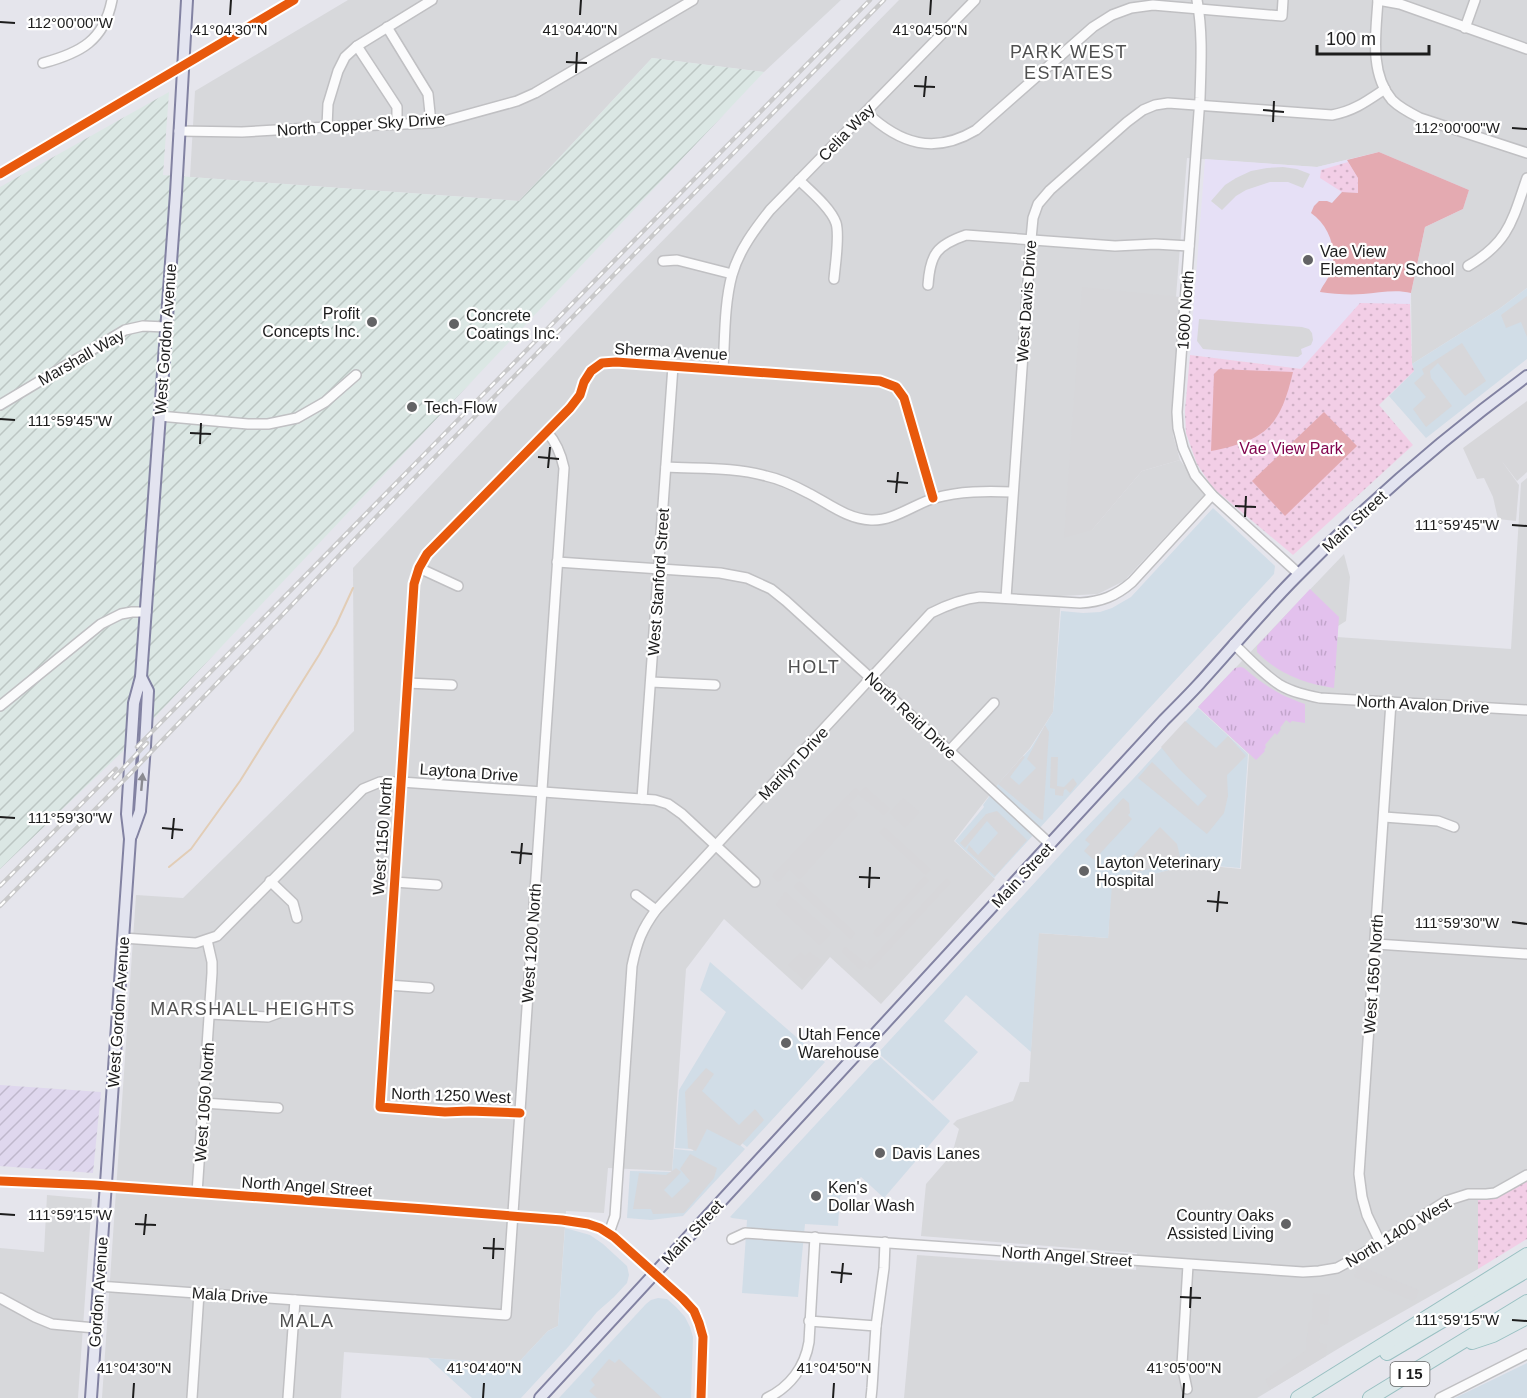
<svg xmlns="http://www.w3.org/2000/svg" width="1527" height="1398" viewBox="0 0 1527 1398" font-family="Helvetica,sans-serif">
<style>
.residential{fill:#d7d8db}
.commercial{fill:#d1dde7}
.industrial{fill:url(#industrial-furrows)}
.education{fill:#e6e0f6}
.religious{fill:#d7d7da}
.farmland{fill:url(#farmland-furrows)}
.grass{fill:url(#grass-tufts)}
.park{fill:url(#park-dots)}
.pitch{fill:#e4aab1}
.lines{fill:none;stroke-linecap:round;stroke-linejoin:round}
.stream{stroke:#e2cdb6;stroke-width:2}
.minor-casing{stroke:#c0c0c3;stroke-width:12}
.major-casing{stroke:#8282a2;stroke-width:14}
.highway-casing{stroke:#99c0c2;stroke-width:16}
.minor{stroke:#fbfbfc;stroke-width:9}
.major{stroke:#e3e4f0;stroke-width:10}
.highway{stroke:#dce8ea;stroke-width:14}
.rail-casing{stroke:#c9c9ca;stroke-width:4.5}
.rail{stroke:#fff;stroke-width:2;stroke-dasharray:7;stroke-linecap:butt}
.cycleway-casing{stroke:#fff;stroke-width:13}
.cycleway{stroke:#e8590c;stroke-width:9}
.oneway{fill:#8a8a91}
.ticks{fill:none;stroke:#1d1d1d;stroke-width:2}
.poi-dot{fill:#636365;stroke:#fff;stroke-width:2}
.labels{text-anchor:middle;stroke-width:4.5;stroke-linejoin:round;paint-order:stroke}
.shield{fill:#fff;stroke:#616161;stroke-width:1.5}
.shield-label{font-size:15px;font-weight:bold;fill:#1d1d1d}
.street-label{font-size:16px;fill:#1d1d1d;stroke:#fff}
.poi-label{font-size:16px;fill:#1d1d1d;stroke:#fff;text-anchor:start}
.park-label{font-size:16px;fill:#81054e;stroke:#fff}
.neighbourhood-label{font-size:18px;letter-spacing:1.5px;fill:#505050;stroke:#fff}
.ticks-label{font-size:15px;text-anchor:middle;fill:#1d1d1d;stroke:#fff;stroke-width:4.5;stroke-linejoin:round;paint-order:stroke}
</style>
<defs>
<pattern id="industrial-furrows" width="10" height="10" patternUnits="userSpaceOnUse" patternTransform="scale(1.5)"><rect width="10" height="10" fill="#dbe7e4"/><path d="M-1 1l2-2M0 10L10 0M9 11l2-2" fill="none" stroke="#bcc6c3"/></pattern>
<pattern id="farmland-furrows" width="10" height="10" patternUnits="userSpaceOnUse" patternTransform="scale(1.5)"><rect width="10" height="10" fill="#dfd7ee"/><path d="M-1 1l2-2M0 10L10 0M9 11l2-2" fill="none" stroke="#bfb8cc"/></pattern>
<pattern id="grass-tufts" width="24" height="20" patternUnits="userSpaceOnUse" patternTransform="scale(1.5)"><rect width="24" height="20" fill="#e3c1ed"/><path d="M3 7l-1-3M5 7V3M7 7l1-3M15 17l-1-3M17 17v-4M19 17l1-3" fill="none" stroke="#c2a5cb"/></pattern>
<pattern id="park-dots" width="8" height="8" patternUnits="userSpaceOnUse" patternTransform="scale(1.5)"><rect width="8" height="8" fill="#f2cee6"/><path d="M2 2h.1M6 6h.1" fill="none" stroke="#cfb0c5" stroke-width="1.8" stroke-linecap="round"/></pattern>
</defs>
<rect width="100%" height="100%" fill="#e5e5ec"/>
<g class="residential">
<path d="M348 0H841L764 72 652 58 519 201 190 177 195 91Z"/>
<path d="M899 0H1527V288L1499 309 1412 364 1411 293 1425 227 1463 209 1379 152 1317 167 1187 158 1176 297 1092 530 1142 471 1180 460 1205 494 1124 581 1098 594 1061 596 1053 712 1030 748 999 783 954 841 995 879 881 1004 830 957 802 990 724 919 686 969 672 1171 608 1168 604 1213 566 1211 558 1326 548 1331 517 1364 344 1352 341 1398H102L136 895 183 898 354 731 353 568 623 281Z"/>
<path d="M1527 478V1181L1497 1198 1478 1200V1269L1346 1344 1257 1398H904L917 1255 1136 1270 1137 1253 921 1236 926 1184 952 1154 959 1129 953 1124 957 1120 1013 1101 1020 1082H1029L1038 933 1108 938 1111 885 1192 864 1241 869 1249 754 1198 707 1344 554 1350 577 1346 621 1338 626 1337 637 1511 649 1521 483Z"/>
<path d="M47 1195 92 1199 78 1398H0V1248L44 1252Z"/>
</g>
<g class="commercial">
<path d="M1527 288V359L1426 438 1389 396 1414 371 1412 364 1499 309Z"/>
<path d="M1213 508 1275 566 1274 574 1143 715 994 878 955 841 984 807 983 805 999 783 1031 748 1053 712 1061 611 1083 613 1100 612 1112 608 1131 597Z"/>
<path d="M1198 708 1248 754 1240 868 1192 864 1112 885 1108 938 1039 933 1031 1052 966 995 944 1021 978 1052 933 1101 878 1053 1072 842 1133 779Z"/>
<path d="M710 962 825 1062 747 1147 703 1113 690 1149 675 1148 679 1090 726 1012 700 990Z"/>
<path d="M879 1056 950 1121 884 1198 861 1177 840 1197 838 1226 805 1224 798 1297 742 1293 747 1220 732 1218 730 1217Z"/>
<path d="M705 1117 745 1149 683 1216 651 1220 627 1218 630 1171 672 1172 674 1149 693 1151Z"/>
<path d="M565 1228 590 1235 603 1244 627 1266 629 1275 627 1283 614 1297 597 1312 569 1346 521 1398H472L428 1358 517 1364 548 1331 558 1326Z"/>
<path d="M658 1298 667 1299 676 1307 685 1317 690 1327 693 1337 691 1398H559L646 1304 651 1300Z"/>
<path d="M1527 1363V1398H1455L1457 1397Z"/>
</g>
<path class="industrial" d="M652 58 764 72 121 753 0 869V187L169 92 163 175 519 201Z"/>
<path class="education" d="M1379 152 1469 190 1463 209 1425 227 1411 293 1410 304H1360L1301 369 1190 355 1205 159 1317 167Z"/>
<g class="religious">
<path d="M1283 167 1297 169 1310 174 1303 188 1288 182H1270L1246 190 1236 196 1222 210 1211 201 1225 185 1236 178 1251 171 1267 168Z"/>
<path d="M1082 287 1180 297 1172 408 1173 435 1180 460 1142 471 1092 530 1064 538Z"/>
<path d="M1527 296V337L1521 322 1506 328 1501 315Z"/>
<path d="M1199 319 1302 327 1309 329 1312 333 1313 340 1311 345 1301 349 1302 354 1298 357 1203 349 1197 341Z"/>
<path d="M1462 343 1486 381 1465 396 1438 363 1430 371 1431 378 1452 406 1426 427 1413 409 1426 397 1414 383 1424 374 1422 369Z"/>
<path d="M1527 401V472L1517 481 1501 460 1519 485 1516 521 1498 519 1493 497 1484 478 1477 479 1463 448Z"/>
<path d="M1185 721 1216 748 1228 736 1246 756 1227 775 1228 796 1224 813 1207 834 1138 778 1152 762 1198 806 1207 796 1178 768 1161 747Z"/>
<path d="M1045 725 1049 732 1043 820 1040 819 998 784 1023 756 1025 757 1010 777 1019 785 1036 768 1027 759Z"/>
<path d="M1051 757H1058L1057 786 1064 787 1073 778 1077 784 1070 793 1066 789 1064 790 1063 796 1055 795V789L1050 788Z"/>
<path d="M865 787 890 809 884 815 858 794 848 805 858 814 800 879 789 869 779 882 772 876 855 788 860 792Z"/>
<path d="M903 798 920 812 905 828 889 813Z"/>
<path d="M1123 798 1129 803 1130 813 1128 815 1132 819 1094 860 1084 851 1090 844 1085 840Z"/>
<path d="M997 811 1027 840 995 876 967 850 969 845 978 855 998 833 987 821 965 848 960 843 986 814Z"/>
<path d="M884 827 931 870 926 875 879 832Z"/>
<path d="M1160 827 1177 844 1181 861 1133 873 1124 866Z"/>
<path d="M925 876 929 880 878 937 873 933Z"/>
<path d="M947 878 951 882 871 969 865 965 861 970 842 952 845 947 867 964Z"/>
<path d="M799 881 855 933 851 939 794 887Z"/>
<path d="M785 892 831 933 820 945 776 905Z"/>
<path d="M801 952 805 956 809 952 822 961 805 980 788 965Z"/>
<path d="M706 1068 714 1074 702 1091 739 1125 755 1109 764 1120 740 1146 707 1129 696 1151 688 1148 685 1092Z"/>
<path d="M690 1154 717 1168 714 1178 684 1213 653 1214 651 1209H633L639 1173 666 1175 676 1168 681 1172 664 1190 672 1198 690 1181 680 1169Z"/>
<path d="M1359 1266 1419 1290 1417 1296 1413 1301 1354 1277Z"/>
<path d="M1313 1293 1330 1295 1328 1325 1320 1324 1319 1343 1327 1344 1326 1356 1270 1390 1265 1380 1306 1350 1308 1323 1312 1319Z"/>
<path d="M609 1359 615 1363 619 1359 662 1398H597L589 1391 595 1385 591 1380Z"/>
</g>
<path class="farmland" d="M0 1085 101 1092 93 1173 0 1166Z"/>
<g class="grass">
<path d="M1310 589 1339 617 1334 688C1305 684 1278 674 1257 652V646Z"/>
<path d="M1241 667 1244 668C1265 686 1279 695 1305 704V723L1292 721 1290 723 1286 720 1280 728 1281 729 1277 735 1275 733 1265 745 1266 747 1264 750 1265 751 1256 760 1198 707 1235 668Z"/>
</g>
<g class="park">
<path d="M1348 162 1358 178V193L1342 192 1320 178 1321 170Z"/>
<path d="M1360 303 1410 304 1412 364 1414 371 1379 405 1413 445 1293 555 1213 488 1197 464 1186 433 1185 411 1190 355 1301 369Z"/>
<path d="M1527 1181V1239L1478 1269V1200L1497 1198Z"/>
</g>
<g class="pitch">
<path d="M1379 152 1469 190 1463 209 1425 227 1411 293C1395 289 1379 293 1363 294 1349 295 1333 294 1320 292 1321 288 1326 282 1329 276 1339 254 1331 227 1311 213L1314 206 1319 201H1327L1332 203 1342 192 1358 193V178L1347 160Z"/>
<path d="M1219 369 1293 372C1280 427 1266 440 1211 451L1214 374Z"/>
<path d="M1324 412 1357 446 1285 516 1252 481Z"/>
</g>
<g class="lines">
<path class="stream" d="M169 867 191 849 240 781 319 655 336 625 353 588"/>
<defs>
<g id="minor">
<path d="M1197 0C1203 33 1201 65 1200 98L1177 412 1178 428 1183 448 1195 475 1212 495 1299 574"/>
<path d="M1378 0C1376 32 1369 73 1392 100 1400 108 1410 113 1420 118L1527 153"/>
<path d="M1378 0 1400 4 1527 49"/>
<path d="M387 27 428 94 431 123"/>
<path d="M1465 28 1475 0"/>
<path d="M357 46 397 107V124"/>
<path d="M43 63C80 53 104 41 112 0"/>
<path d="M866 112C900 144 934 155 976 130L1093 27 1112 15 1131 8 1153 5 1282 16 1283 0"/>
<path d="M327 127 328 104 338 71 345 57 357 46 432 0"/>
<path d="M179 131 242 132 327 127 431 123 444 121 517 101 535 93 693 0"/>
<path d="M799 180C810 191 831 208 836 223 840 235 835 266 834 279"/>
<path d="M663 261 677 260 732 274"/>
<path d="M1468 266C1509 242 1512 221 1527 178"/>
<path d="M928 285C930 254 937 245 966 235L1115 246 1155 244 1189 246"/>
<path d="M723 369C725 338 724 305 732 275 739 250 755 229 770 210L975 0"/>
<path d="M0 405 125 330 143 326 166 327"/>
<path d="M159 416 248 424H268L297 418 325 402 356 375"/>
<path d="M666 467C698 469 734 467 766 476 780 479 795 486 808 493 828 503 847 519 871 520 894 521 914 504 935 498 960 491 986 491 1012 492"/>
<path d="M557 562 720 573 747 578 771 589 786 601 864 672 1050 844"/>
<path d="M419 568 458 586"/>
<path d="M1006 598 1031 239 1033 218 1038 204 1050 190 1127 122 1143 110 1155 105 1168 103 1332 115C1354 111 1367 101 1385 89"/>
<path d="M1234 644C1248 658 1263 674 1280 685 1292 692 1306 695 1320 698L1527 710"/>
<path d="M651 682 715 685"/>
<path d="M407 683 452 685"/>
<path d="M0 706 101 624 121 614 132 612H146"/>
<path d="M949 751 994 703"/>
<path d="M642 799 673 366"/>
<path d="M1384 817 1438 821 1454 827"/>
<path d="M270 881 293 903 297 918"/>
<path d="M394 882 437 885"/>
<path d="M636 895 656 910"/>
<path d="M123 938 196 943 217 936 363 789 380 782H401L655 800 668 804 682 814 755 882"/>
<path d="M1376 944 1527 954"/>
<path d="M388 985 429 988"/>
<path d="M210 1014 268 1017 284 1011"/>
<path d="M203 1103 278 1108"/>
<path d="M520 1113 469 1111 445 1112 380 1107 414 584 419 568 427 554 570 408 580 395 584 382 591 371 602 363 616 362 880 381 896 387 904 398 933 498"/>
<path d="M0 1181 94 1185 425 1209 562 1220 588 1224 600 1228 614 1237 683 1299 694 1311 699 1323 703 1337 701 1398"/>
<path d="M197 1193 212 973V962L207 940"/>
<path d="M609 1233 615 1216 632 966C637 942 642 929 656 910L931 613C947 605 962 599 980 597L1080 603C1101 602 1116 596 1132 582L1212 495"/>
<path d="M732 1239 745 1233 1303 1272 1319 1271 1337 1268 1359 1256 1446 1201 1468 1194H1486L1495 1193 1527 1175"/>
<path d="M1380 1242 1367 1215 1362 1197 1359 1174 1391 702"/>
<path d="M98 1286 506 1315 564 468C561 454 557 443 547 432"/>
<path d="M0 1298 35 1317 52 1324 95 1328"/>
<path d="M809 1321 876 1326"/>
<path d="M1187 1389 1182 1365 1188 1265"/>
<path d="M192 1398 199 1293"/>
<path d="M288 1398 295 1300"/>
<path d="M767 1398C790 1387 805 1367 809 1342L815 1237"/>
<path d="M871 1398 872 1388 876 1326 884 1268 885 1242"/>
<path d="M1440 1398 1527 1354"/>
</g>
<g id="major">
<path d="M131 836 140 811 145 746 148 691 141 677"/>
<path d="M91 1398 130 839 127 814 134 703 141 677 176 193 187 0"/>
<path d="M540 1398 1164 720C1176 708 1188 696 1199 684 1232 648 1263 610 1297 576 1368 503 1446 436 1527 376"/>
</g>
<g id="highway">
<path d="M1472 1342 1493 1335 1527 1317"/>
<path d="M1387 1353 1527 1270"/>
<path d="M1298 1398 1527 1255"/>
<path d="M1370 1398 1527 1302"/>
</g>
</defs>
<use href="#minor" class="minor-casing"/>
<use href="#major" class="major-casing"/>
<use href="#highway" class="highway-casing"/>
<use href="#minor" class="minor"/>
<use href="#major" class="major"/>
<use href="#highway" class="highway"/>
<defs>
<g id="rail">
<path d="M137 747 870 0"/>
<path d="M114 778 147 743"/>
<path d="M0 886 116 769"/>
<path d="M0 906 130 774 378 515 884 0"/>
</g>
</defs>
<use href="#rail" class="rail-casing"/>
<use href="#rail" class="rail"/>
<defs>
<g id="cycleway">
<path d="M0 174 294 0"/>
<path d="M520 1113 469 1111 445 1112 380 1107 414 584 419 568 427 554 570 408 580 395 584 382 591 371 602 363 616 362 880 381 896 387 904 398 933 498"/>
<path d="M0 1181 94 1185 425 1209 562 1220 588 1224 600 1228 614 1237 683 1299 694 1311 699 1323 703 1337 701 1398"/>
</g>
</defs>
<use href="#cycleway" class="cycleway-casing"/>
<use href="#cycleway" class="cycleway"/>
</g>
<defs><path id="oneway-solid" d="M-6-.8H1V-3.2L6.5 0L1 3.2V.8H-6Z" transform="scale(1.5)"/></defs>
<use class="oneway" href="#oneway-solid" transform="translate(142 782) rotate(-85)"/>
<path class="ticks" d="M230 15 231 0M580 15 581 0M930 15 931 0M0 22 15 23M566 62 587 63M576 73 577 52M914 86 935 87M924 97 926 76M1263 110 1284 112M1273 122 1274 101M1512 128 1527 129M0 419 15 420M190 433 211 434M200 444 201 423M538 457 559 459M548 468 550 447M887 481 908 483M896 493 898 472M1235 506 1256 507M1245 517 1246 496M1512 525 1527 526M0 817 15 818M162 828 183 830M172 839 174 818M511 852 532 854M520 864 522 843M859 877 880 878M869 888 870 867M1207 901 1228 903M1217 912 1219 891M1512 922 1527 924M0 1214 15 1215M135 1224 156 1225M144 1235 146 1214M483 1248 504 1249M493 1259 494 1238M831 1272 852 1274M841 1283 843 1263M1180 1297 1201 1298M1190 1308 1191 1287M1512 1320 1527 1321M133 1398 134 1383M483 1398 484 1383M833 1398 834 1383M1183 1398 1184 1383"/>
<g class="poi-dot">
<circle cx="1308" cy="260" r="6"/>
<circle cx="372" cy="322" r="6"/>
<circle cx="454" cy="324" r="6"/>
<circle cx="412" cy="407" r="6"/>
<circle cx="1084" cy="871" r="6"/>
<circle cx="786" cy="1043" r="6"/>
<circle cx="880" cy="1153" r="6"/>
<circle cx="816" cy="1196" r="6"/>
<circle cx="1286" cy="1224" r="6"/>
</g>
<g class="labels">
<rect class="shield" x="1390.5" y="1362" width="39" height="24" rx="4.5"/>
<g class="shield-label">
<text x="1410" y="1379">I 15</text>
</g>
<g class="street-label">
<text transform="translate(361 124) rotate(-4)" y="6">North Copper Sky Drive</text>
<text transform="translate(846 132) rotate(-46)" y="6">Celia Way</text>
<text transform="translate(1026 301) rotate(-86)" y="6">West Davis Drive</text>
<text transform="translate(1185 310) rotate(-86)" y="6">1600 North</text>
<text transform="translate(165 339) rotate(-86)" y="6">West Gordon Avenue</text>
<text transform="translate(671 351) rotate(3)" y="6">Sherma Avenue</text>
<text transform="translate(81 357) rotate(-30)" y="6">Marshall Way</text>
<text transform="translate(1354 521) rotate(-43)" y="6">Main Street</text>
<text transform="translate(658 582) rotate(-86)" y="6">West Stanford Street</text>
<text transform="translate(1423 704) rotate(3)" y="6">North Avalon Drive</text>
<text transform="translate(911 715) rotate(43)" y="6">North Reid Drive</text>
<text transform="translate(793 763) rotate(-47)" y="6">Marilyn Drive</text>
<text transform="translate(469 772) rotate(4)" y="6">Laytona Drive</text>
<text transform="translate(382 836) rotate(-86)" y="6">West 1150 North</text>
<text transform="translate(1022 875) rotate(-47)" y="6">Main Street</text>
<text transform="translate(531 943) rotate(-86)" y="6">West 1200 North</text>
<text transform="translate(1373 974) rotate(-86)" y="6">West 1650 North</text>
<text transform="translate(118 1012) rotate(-86)" y="6">West Gordon Avenue</text>
<text transform="translate(451 1095) rotate(2)" y="6">North 1250 West</text>
<text transform="translate(204 1102) rotate(-86)" y="6">West 1050 North</text>
<text transform="translate(307 1186) rotate(4)" y="6">North Angel Street</text>
<text transform="translate(692 1232) rotate(-47)" y="6">Main Street</text>
<text transform="translate(1398 1232) rotate(-31)" y="6">North 1400 West</text>
<text transform="translate(1067 1256) rotate(4)" y="6">North Angel Street</text>
<text transform="translate(98 1292) rotate(-86)" y="6">Gordon Avenue</text>
<text transform="translate(230 1295) rotate(4)" y="6">Mala Drive</text>
</g>
<g class="poi-label">
<text x="1320" y="257">Vae View<tspan x="1320" dy="18">Elementary School</tspan></text>
<text x="360" y="319" text-anchor="end">Profit<tspan x="360" dy="18">Concepts Inc.</tspan></text>
<text x="466" y="321">Concrete<tspan x="466" dy="18">Coatings Inc.</tspan></text>
<text x="424" y="413">Tech-Flow</text>
<text x="1096" y="868">Layton Veterinary<tspan x="1096" dy="18">Hospital</tspan></text>
<text x="798" y="1040">Utah Fence<tspan x="798" dy="18">Warehouse</tspan></text>
<text x="892" y="1159">Davis Lanes</text>
<text x="828" y="1193">Ken's<tspan x="828" dy="18">Dollar Wash</tspan></text>
<text x="1274" y="1221" text-anchor="end">Country Oaks<tspan x="1274" dy="18">Assisted Living</tspan></text>
</g>
<g class="park-label">
<text x="1291" y="454">Vae View Park</text>
</g>
<g class="neighbourhood-label">
<text x="1069" y="58">PARK WEST<tspan x="1069" dy="21">ESTATES</tspan></text>
<text x="814" y="673">HOLT</text>
<text x="253" y="1015">MARSHALL HEIGHTS</text>
<text x="307" y="1327">MALA</text>
</g>
</g>
<g class="ticks-label">
<text x="70" y="28">112°00'00"W</text>
<text x="230" y="35">41°04'30"N</text>
<text x="580" y="35">41°04'40"N</text>
<text x="930" y="35">41°04'50"N</text>
<text x="1457" y="133">112°00'00"W</text>
<text x="70" y="426">111°59'45"W</text>
<text x="1457" y="530">111°59'45"W</text>
<text x="70" y="823">111°59'30"W</text>
<text x="1457" y="928">111°59'30"W</text>
<text x="70" y="1220">111°59'15"W</text>
<text x="1457" y="1325">111°59'15"W</text>
<text x="134" y="1373">41°04'30"N</text>
<text x="484" y="1373">41°04'40"N</text>
<text x="834" y="1373">41°04'50"N</text>
<text x="1184" y="1373">41°05'00"N</text>
</g>
<path d="M1317 45v9h112v-9" fill="none" stroke="#1d1d1d" stroke-width="3"/>
<text x="1326" y="45" font-size="18" fill="#1d1d1d" stroke="#ffffff" stroke-width="4.5" paint-order="stroke">100 m</text>
</svg>
